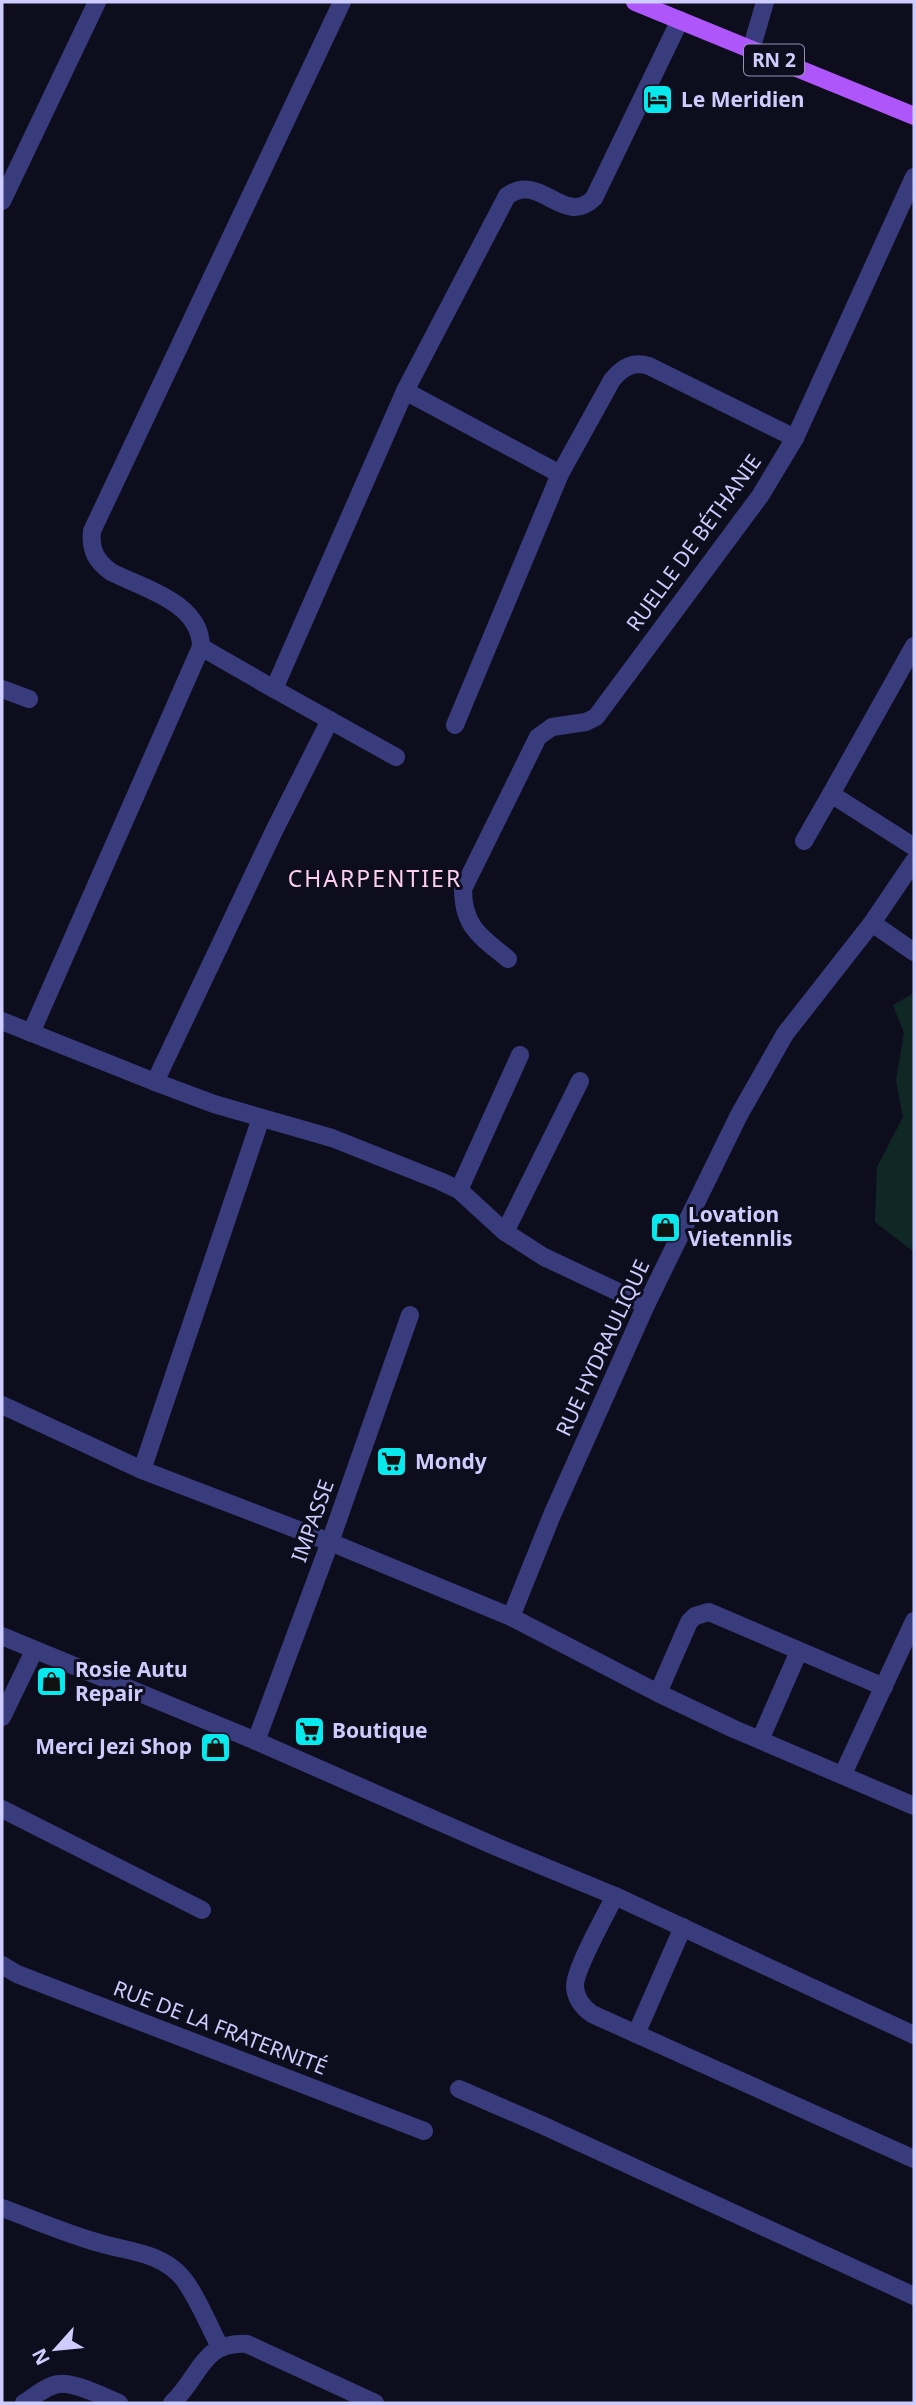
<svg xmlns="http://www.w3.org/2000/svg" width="916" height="2405" viewBox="0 0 916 2405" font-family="'Noto Sans',sans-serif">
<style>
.green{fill:#102825}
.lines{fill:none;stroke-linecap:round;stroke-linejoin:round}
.minor{stroke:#393c7c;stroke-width:18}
.major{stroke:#af56fa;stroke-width:18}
.labels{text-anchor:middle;stroke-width:6;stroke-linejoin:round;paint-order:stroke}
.shield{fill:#0e0d1e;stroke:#9493ba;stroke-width:2}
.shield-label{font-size:19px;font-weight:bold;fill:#cdccfd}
.poi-label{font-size:21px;font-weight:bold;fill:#cdccfd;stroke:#0e0d1e;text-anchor:start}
.street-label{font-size:21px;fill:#cdccfd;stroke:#0e0d1e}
.neighbourhood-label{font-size:23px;letter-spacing:2px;fill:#fdcef0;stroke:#0e0d1e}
</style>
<rect width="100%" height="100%" fill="#0e0d1e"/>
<path class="green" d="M914 993V1252L875 1222 877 1167 903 1117 896 1080 904 1033 893 1005Z"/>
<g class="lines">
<g class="minor">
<path d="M751 50 765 2"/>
<path d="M2 201 97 2"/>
<path d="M405 391 560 474"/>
<path d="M914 646 831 794 914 847"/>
<path d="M201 647 274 689"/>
<path d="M2 689 29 699"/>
<path d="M455 725 560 474 612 380C623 367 633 361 649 366L795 438"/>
<path d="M396 757 274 689 405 391 507 196C540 171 564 228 594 198L680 20"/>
<path d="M804 841 831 794"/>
<path d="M872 923 914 952"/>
<path d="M508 959C481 937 463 927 463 889L538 737 552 727 586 722 596 717 760 496 795 438 914 177"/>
<path d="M2 1021 155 1082 214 1104 332 1138 440 1181 459 1190 505 1232 544 1257 646 1305"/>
<path d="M31 1033 201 647C201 603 145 589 111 572 96 561 90 550 92 531L342 2"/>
<path d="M155 1082 274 831 330 720"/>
<path d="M459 1190 520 1055"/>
<path d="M505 1232 580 1081"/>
<path d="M2 1405 142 1470 330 1542 511 1617 658 1693 734 1729 914 1806"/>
<path d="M142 1470 261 1118"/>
<path d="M511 1617 552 1515 646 1305 739 1115 785 1034 872 923 914 861"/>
<path d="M2 1636 256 1741 499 1848 615 1896 914 2035"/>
<path d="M658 1693 689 1622 695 1616 709 1612 884 1687"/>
<path d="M2 1717 34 1651"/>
<path d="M760 1740 799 1651"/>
<path d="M256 1741 330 1542 410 1315"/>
<path d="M843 1774 914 1621"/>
<path d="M2 1809 202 1910"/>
<path d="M615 1896C606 1914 574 1970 575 1987 576 1999 582 2007 592 2014L914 2159"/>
<path d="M2 1965 17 1974 424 2131"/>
<path d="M636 2034 683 1927"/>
<path d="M459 2089 542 2125 914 2296"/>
<path d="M2 2208C35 2220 69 2235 103 2244 131 2252 160 2253 181 2276 194 2290 210 2328 220 2347"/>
<path d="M24 2403C34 2397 47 2385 59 2384 75 2382 104 2397 119 2403"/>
<path d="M172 2403C200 2378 201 2341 247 2344L375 2403"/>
</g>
<path class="major" d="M635 2 914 116"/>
</g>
<defs>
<symbol id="hotel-square" viewBox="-11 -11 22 22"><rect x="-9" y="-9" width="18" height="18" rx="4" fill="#08e9ee" stroke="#0e0d1e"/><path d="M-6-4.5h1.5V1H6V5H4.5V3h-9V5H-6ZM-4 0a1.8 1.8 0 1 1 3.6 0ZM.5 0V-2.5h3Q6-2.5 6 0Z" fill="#111"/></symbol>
<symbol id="shop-square" viewBox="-11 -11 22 22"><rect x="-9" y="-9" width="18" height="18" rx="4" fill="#08e9ee" stroke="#0e0d1e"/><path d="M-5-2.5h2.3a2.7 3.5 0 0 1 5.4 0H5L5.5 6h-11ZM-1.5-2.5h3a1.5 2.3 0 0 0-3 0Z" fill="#111"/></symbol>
<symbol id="supermarket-square" viewBox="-11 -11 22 22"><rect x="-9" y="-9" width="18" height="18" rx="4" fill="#08e9ee" stroke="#0e0d1e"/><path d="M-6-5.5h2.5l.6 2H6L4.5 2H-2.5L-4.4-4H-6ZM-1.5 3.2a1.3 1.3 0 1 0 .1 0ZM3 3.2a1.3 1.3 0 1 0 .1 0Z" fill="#111"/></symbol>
</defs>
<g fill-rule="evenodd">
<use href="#hotel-square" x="640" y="82" width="35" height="35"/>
<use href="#shop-square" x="648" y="1210" width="35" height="35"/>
<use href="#supermarket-square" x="374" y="1444" width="35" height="35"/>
<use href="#shop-square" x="34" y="1664" width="35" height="35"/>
<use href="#supermarket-square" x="292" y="1714" width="35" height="35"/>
<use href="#shop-square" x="198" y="1730" width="35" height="35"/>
</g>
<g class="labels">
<rect class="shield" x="744" y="44.5" width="60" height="31" rx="5"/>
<g class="shield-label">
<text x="774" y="67">RN 2</text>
</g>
<g class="poi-label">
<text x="681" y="107">Le Meridien</text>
<text x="688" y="1222">Lovation<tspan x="688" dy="24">Vietennlis</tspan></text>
<text x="415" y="1469">Mondy</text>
<text x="75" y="1677">Rosie Autu<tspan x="75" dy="24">Repair</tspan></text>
<text x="332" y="1738">Boutique</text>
<text x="192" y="1754" text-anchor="end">Merci Jezi Shop</text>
</g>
<g class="street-label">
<text transform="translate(694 543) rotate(-54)" y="7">RUELLE DE BÉTHANIE</text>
<text transform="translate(603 1348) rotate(-65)" y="7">RUE HYDRAULIQUE</text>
<text transform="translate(313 1521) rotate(-70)" y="7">IMPASSE</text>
<text transform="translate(220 2028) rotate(21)" y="7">RUE DE LA FRATERNITÉ</text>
</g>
<g class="neighbourhood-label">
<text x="375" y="887">CHARPENTIER</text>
</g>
</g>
<rect width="916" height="2405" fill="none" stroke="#cdccfd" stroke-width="7"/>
<g transform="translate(56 2349) rotate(243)" stroke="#0e0d1e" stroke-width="5" paint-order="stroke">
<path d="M0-5L12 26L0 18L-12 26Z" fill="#cdccfd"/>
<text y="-10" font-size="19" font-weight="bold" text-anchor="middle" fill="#cdccfd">N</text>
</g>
</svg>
